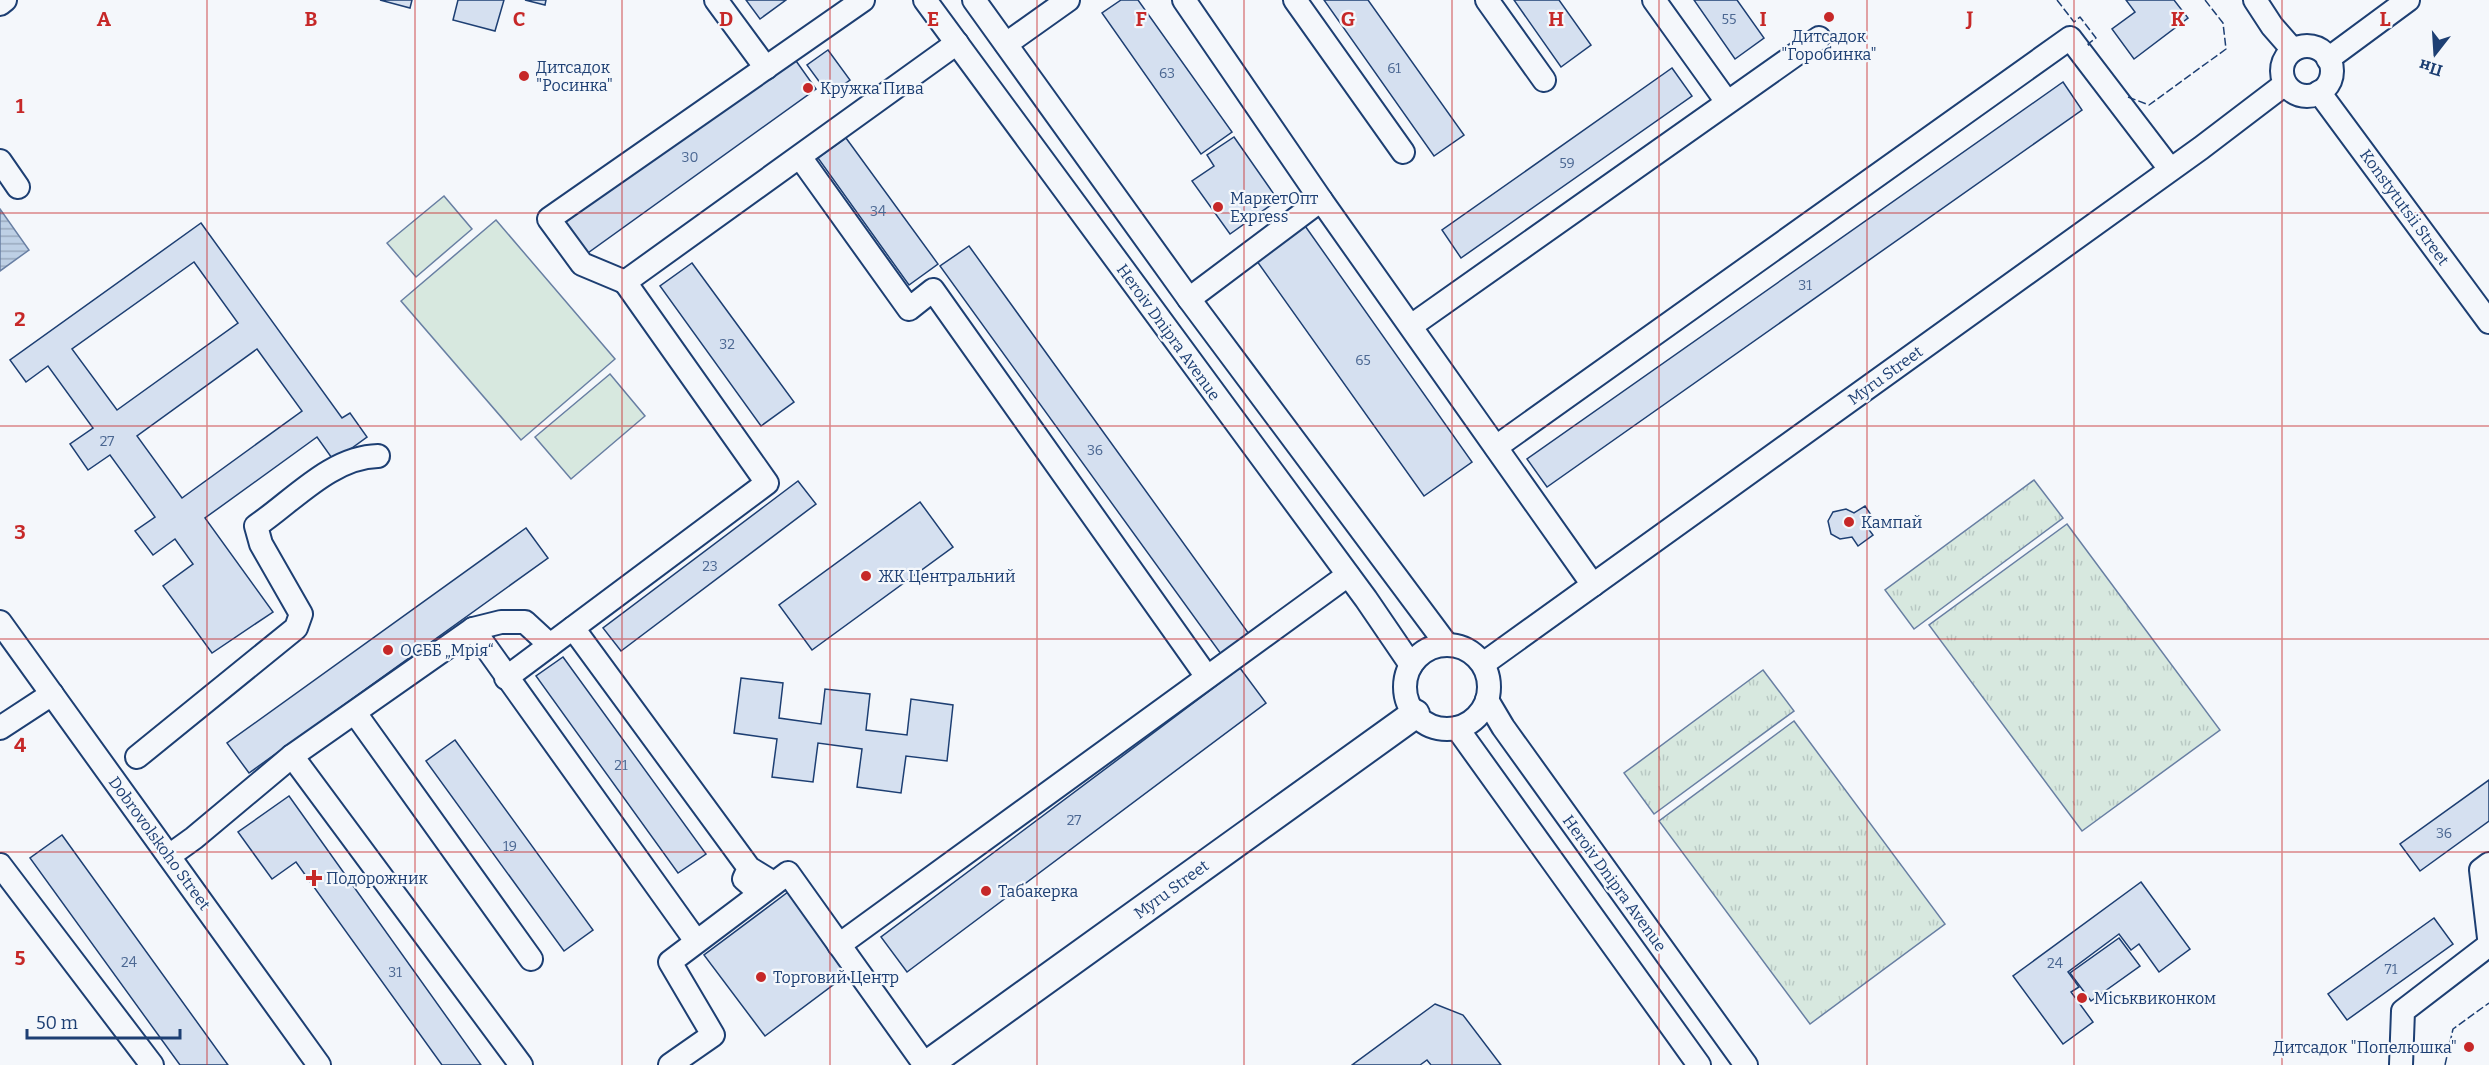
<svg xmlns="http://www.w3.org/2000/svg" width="2489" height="1065" viewBox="0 0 2489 1065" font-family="Bitter,serif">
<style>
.grass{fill:url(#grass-tufts);stroke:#687fa3;stroke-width:1.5}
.pitch{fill:#d7e8df;stroke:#687fa3;stroke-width:1.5}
.water{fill:url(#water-rules);stroke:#687fa3;stroke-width:1.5}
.building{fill:#d5e0f0;stroke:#1d3f73;stroke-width:1.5;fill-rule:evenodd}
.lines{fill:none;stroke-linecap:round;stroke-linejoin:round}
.minor-casing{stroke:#1d3f73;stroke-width:26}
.major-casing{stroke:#1d3f73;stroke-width:32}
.minor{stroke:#f4f7fb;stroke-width:22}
.major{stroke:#f4f7fb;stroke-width:28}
.fence{stroke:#1d3f73;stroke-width:1.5;stroke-dasharray:8 3;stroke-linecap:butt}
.grid{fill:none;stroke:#c62828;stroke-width:1.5;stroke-opacity:0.55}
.poi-dot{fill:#c62828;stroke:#f4f7fb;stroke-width:2}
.labels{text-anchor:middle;stroke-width:4.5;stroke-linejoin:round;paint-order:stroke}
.number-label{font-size:14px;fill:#4b6792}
.poi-label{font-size:16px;fill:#1d3f73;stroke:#f4f7fb;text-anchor:start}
.street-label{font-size:16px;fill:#1d3f73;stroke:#f4f7fb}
.grid-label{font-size:20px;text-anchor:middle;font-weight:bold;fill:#c62828;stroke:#f4f7fb;stroke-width:4.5;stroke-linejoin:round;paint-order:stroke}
</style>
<defs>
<pattern id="grass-tufts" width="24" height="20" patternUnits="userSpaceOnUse" patternTransform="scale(1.5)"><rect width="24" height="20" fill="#d7e8df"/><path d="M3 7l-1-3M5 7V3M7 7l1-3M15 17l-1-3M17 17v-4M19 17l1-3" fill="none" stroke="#b8c8c3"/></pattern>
<pattern id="water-rules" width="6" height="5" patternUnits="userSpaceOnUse" patternTransform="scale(1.5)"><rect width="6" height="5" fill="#bed0e5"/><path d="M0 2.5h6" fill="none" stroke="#9aaabe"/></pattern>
</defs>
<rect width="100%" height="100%" fill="#f4f7fb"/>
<g class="grass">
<path d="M2034 480 2063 518 1914 629 1885 590Z"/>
<path d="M2067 524 2220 730 2082 831 1929 625Z"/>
<path d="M1763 670 1794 711 1654 814 1624 773Z"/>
<path d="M1794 721 1945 924 1810 1024 1659 821Z"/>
</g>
<g class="pitch">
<path d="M444 196 472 229 416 277 387 243Z"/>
<path d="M496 220 615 359 521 440 401 301Z"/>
<path d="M610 374 645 416 571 479 535 437Z"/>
</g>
<path class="water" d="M0 209 29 250 0 271Z"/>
<g class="building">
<path d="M380 0H412L410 8Z"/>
<path d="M458 0H504L495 31 453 20Z"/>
<path d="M525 0H546L545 5Z"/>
<path d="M746 0H786L760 19Z"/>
<path d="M1121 0H1138L1232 132 1201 154 1102 13Z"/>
<path d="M1324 0H1368L1464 135 1434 156Z"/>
<path d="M1514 0H1559L1591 45 1561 67Z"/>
<path d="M1694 0H1737L1764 38 1735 59Z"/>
<path d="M2126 0H2174L2188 18 2134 59 2112 29 2135 12Z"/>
<path d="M828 50 850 80 829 95 807 65Z"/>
<path d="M794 58 816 89 585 255 563 224Z"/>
<path d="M1672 68 1692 96 1461 258 1442 230Z"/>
<path d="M2063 82 2082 110 1547 487 1527 459Z"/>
<path d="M1234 137 1278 200 1230 234 1192 181 1214 166 1207 155Z"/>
<path d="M846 138 938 264 909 285 818 158Z"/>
<path d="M201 223 342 418 350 413 367 437 334 461 317 437 205 518 273 612 212 653 163 586 193 564 175 539 153 555 135 531 155 517 110 455 88 470 70 444 93 428 48 366 26 382 10 360ZM194 262 238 323 117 410 72 349ZM257 349 302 411 182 498 137 436Z"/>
<path d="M1303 223 1472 462 1424 496 1254 257Z"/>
<path d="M969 246 1249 634 1221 654 940 266Z"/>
<path d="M692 263 794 402 761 426 660 286Z"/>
<path d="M798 481 816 504 621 651 603 628Z"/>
<path d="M920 502 953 547 812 650 779 605Z"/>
<path d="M1865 506 1873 518 1864 523 1873 535 1858 546 1852 537 1840 539 1831 534 1828 521 1833 512 1846 509 1854 513Z"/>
<path d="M526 528 548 558 249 773 227 743Z"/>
<path d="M563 657 706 854 678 873 536 676Z"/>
<path d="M1240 668 1266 703 907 972 881 937Z"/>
<path d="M741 678 783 683 779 718 821 724 825 689 870 694 866 730 907 735 911 699 953 705 947 761 906 756 901 793 857 787 862 749 818 743 813 782 772 777 777 739 734 733Z"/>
<path d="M455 740 593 930 564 951 426 761Z"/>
<path d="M2489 780V821L2420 871 2400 844Z"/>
<path d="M289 796 481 1065H442L296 862 272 879 238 832Z"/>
<path d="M62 835 228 1065H180L30 858Z"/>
<path d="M2141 882 2190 949 2159 972 2139 944 2131 950 2119 934 2068 972 2079 987 2071 992 2093 1022 2063 1044 2013 976Z"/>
<path d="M788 892 849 973 765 1036 704 955Z"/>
<path d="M2434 918 2453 944 2347 1020 2328 994Z"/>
<path d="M2119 938 2140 966 2091 1001 2070 973Z"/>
<path d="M1435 1004 1463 1015 1501 1065H1431L1427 1060 1420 1065H1352Z"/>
</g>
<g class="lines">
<defs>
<g id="minor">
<path d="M716 0 766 68"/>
<path d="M925 0 1366 599 1411 665"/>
<path d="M974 0 1189 299 1447 645"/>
<path d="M1184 0 1321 200"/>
<path d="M1295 0 1403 152"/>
<path d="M1487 0 1544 80"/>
<path d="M1654 0 1727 102"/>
<path d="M2255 0 2272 26 2293 50"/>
<path d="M0 4 5 0"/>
<path d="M1006 44 1068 0"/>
<circle cx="2307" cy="71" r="25"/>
<path d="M2328 59 2408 0"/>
<path d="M2319 92 2489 322"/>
<path d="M800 157 909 309 933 290 1207 677"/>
<path d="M0 161 18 187"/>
<path d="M625 282 582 264 549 219 863 0"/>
<path d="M1189 299 1321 200 1593 585"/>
<path d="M1411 326 1819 38"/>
<path d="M1496 447 2070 38 2170 169"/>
<path d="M0 622 319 1065"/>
<path d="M573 628 749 868 744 879 760 893 767 879 749 868"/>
<path d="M473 629 501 622H525L550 645"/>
<circle cx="1447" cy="687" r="42"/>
<path d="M1483 664 2201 148 2285 84"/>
<path d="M506 678 767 483 625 282 957 43"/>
<path d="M1487 700 1503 727 1746 1065"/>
<path d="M355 713 531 959"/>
<path d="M0 728 52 694"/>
<path d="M1457 728 1699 1065"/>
<path d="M292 756 521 1065"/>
<path d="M137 757 296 628 301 614 261 544 256 526C293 501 331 457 378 456"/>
<path d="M169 856 194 838 292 756 473 629 696 941"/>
<path d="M2489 864 2481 870 2489 938"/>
<path d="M0 865 152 1065"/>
<path d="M839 945 1348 575"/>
<path d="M670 1065 713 1035 670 962 788 873 925 1065"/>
<path d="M2401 1065 2403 1011 2489 945"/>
</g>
<path id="major" d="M927 1065 1415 714"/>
</defs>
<use href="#minor" class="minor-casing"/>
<use href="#major" class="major-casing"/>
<use href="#minor" class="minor"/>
<use href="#major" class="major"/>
<g class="fence">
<path d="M2057 0 2074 22 2080 17 2096 38 2088 44 2090 47"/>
<path d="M2128 97 2149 105 2226 49 2223 23 2205 0"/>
<path d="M2445 1065 2453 1029 2489 1003"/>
</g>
</g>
<path class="grid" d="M207 0V1065M415 0V1065M622 0V1065M830 0V1065M1037 0V1065M1244 0V1065M1452 0V1065M1659 0V1065M1867 0V1065M2074 0V1065M2282 0V1065M0 213H2489M0 426H2489M0 639H2489M0 852H2489"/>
<g class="poi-dot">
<circle cx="1829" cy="17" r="6"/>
<circle cx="524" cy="76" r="6"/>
<circle cx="808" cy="88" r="6"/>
<circle cx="1218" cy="207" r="6"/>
<circle cx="1849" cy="522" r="6"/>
<circle cx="866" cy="576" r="6"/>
<circle cx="388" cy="650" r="6"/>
<path d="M311 869h6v6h6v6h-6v6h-6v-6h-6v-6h6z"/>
<circle cx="986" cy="891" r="6"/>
<circle cx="761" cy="977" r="6"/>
<circle cx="2082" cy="998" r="6"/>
<circle cx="2469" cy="1047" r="6"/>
</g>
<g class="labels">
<g class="number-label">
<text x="1729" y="24">55</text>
<text x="1394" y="73">61</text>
<text x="1167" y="78">63</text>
<text x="690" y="162">30</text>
<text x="1567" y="168">59</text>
<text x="878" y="216">34</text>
<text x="1805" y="290">31</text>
<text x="727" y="349">32</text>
<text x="1363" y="365">65</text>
<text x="107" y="446">27</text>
<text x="1095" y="455">36</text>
<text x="710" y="571">23</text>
<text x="621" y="770">21</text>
<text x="1074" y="825">27</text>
<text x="2444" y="838">36</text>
<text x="510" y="851">19</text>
<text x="129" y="967">24</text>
<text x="2055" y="968">24</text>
<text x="2391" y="974">71</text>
<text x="395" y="977">31</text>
</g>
<g class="poi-label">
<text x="1829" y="42" text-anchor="middle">Дитсадок<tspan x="1829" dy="18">"Горобинка"</tspan></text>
<text x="536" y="73">Дитсадок<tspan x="536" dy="18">"Росинка"</tspan></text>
<text x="820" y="94">Кружка Пива</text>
<text x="1230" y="204">МаркетОпт<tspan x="1230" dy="18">Express</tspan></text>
<text x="1861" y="528">Кампай</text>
<text x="878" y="582">ЖК Центральний</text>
<text x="400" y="656">ОСББ „Мрія“</text>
<text x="326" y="884">Подорожник</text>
<text x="998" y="897">Табакерка</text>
<text x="773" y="983">Торговий Центр</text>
<text x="2094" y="1004">Міськвиконком</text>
<text x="2457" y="1053" text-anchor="end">Дитсадок "Попелюшка"</text>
</g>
<g class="street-label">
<text transform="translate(2405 207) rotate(54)" y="6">Konstytutsii Street</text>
<text transform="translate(1169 332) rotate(54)" y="6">Heroiv Dnipra Avenue</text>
<text transform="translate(1885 375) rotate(-36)" y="6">Myru Street</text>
<text transform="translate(160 843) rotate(54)" y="6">Dobrovolskoho Street</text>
<text transform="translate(1615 883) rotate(54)" y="6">Heroiv Dnipra Avenue</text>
<text transform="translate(1171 889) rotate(-36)" y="6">Myru Street</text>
</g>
</g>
<g class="grid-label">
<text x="104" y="26">A</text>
<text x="311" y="26">B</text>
<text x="519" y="26">C</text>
<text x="726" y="26">D</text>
<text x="933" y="26">E</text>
<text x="1141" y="26">F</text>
<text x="1348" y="26">G</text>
<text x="1556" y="26">H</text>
<text x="1763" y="26">I</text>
<text x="1970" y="26">J</text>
<text x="2178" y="26">K</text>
<text x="2385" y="26">L</text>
<text x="20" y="113">1</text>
<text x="20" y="326">2</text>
<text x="20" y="539">3</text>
<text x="20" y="752">4</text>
<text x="20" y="965">5</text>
</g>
<g transform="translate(2435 54) rotate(197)" stroke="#f4f7fb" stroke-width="4.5" paint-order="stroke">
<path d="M0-4.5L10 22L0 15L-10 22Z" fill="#1d3f73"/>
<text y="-9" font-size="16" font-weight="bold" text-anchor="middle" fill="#1d3f73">Пн</text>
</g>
<path d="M27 1029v9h153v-9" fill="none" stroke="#1d3f73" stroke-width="3"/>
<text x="36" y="1029" font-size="18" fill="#1d3f73" stroke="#f4f7fb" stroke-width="4.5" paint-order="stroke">50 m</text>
</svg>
